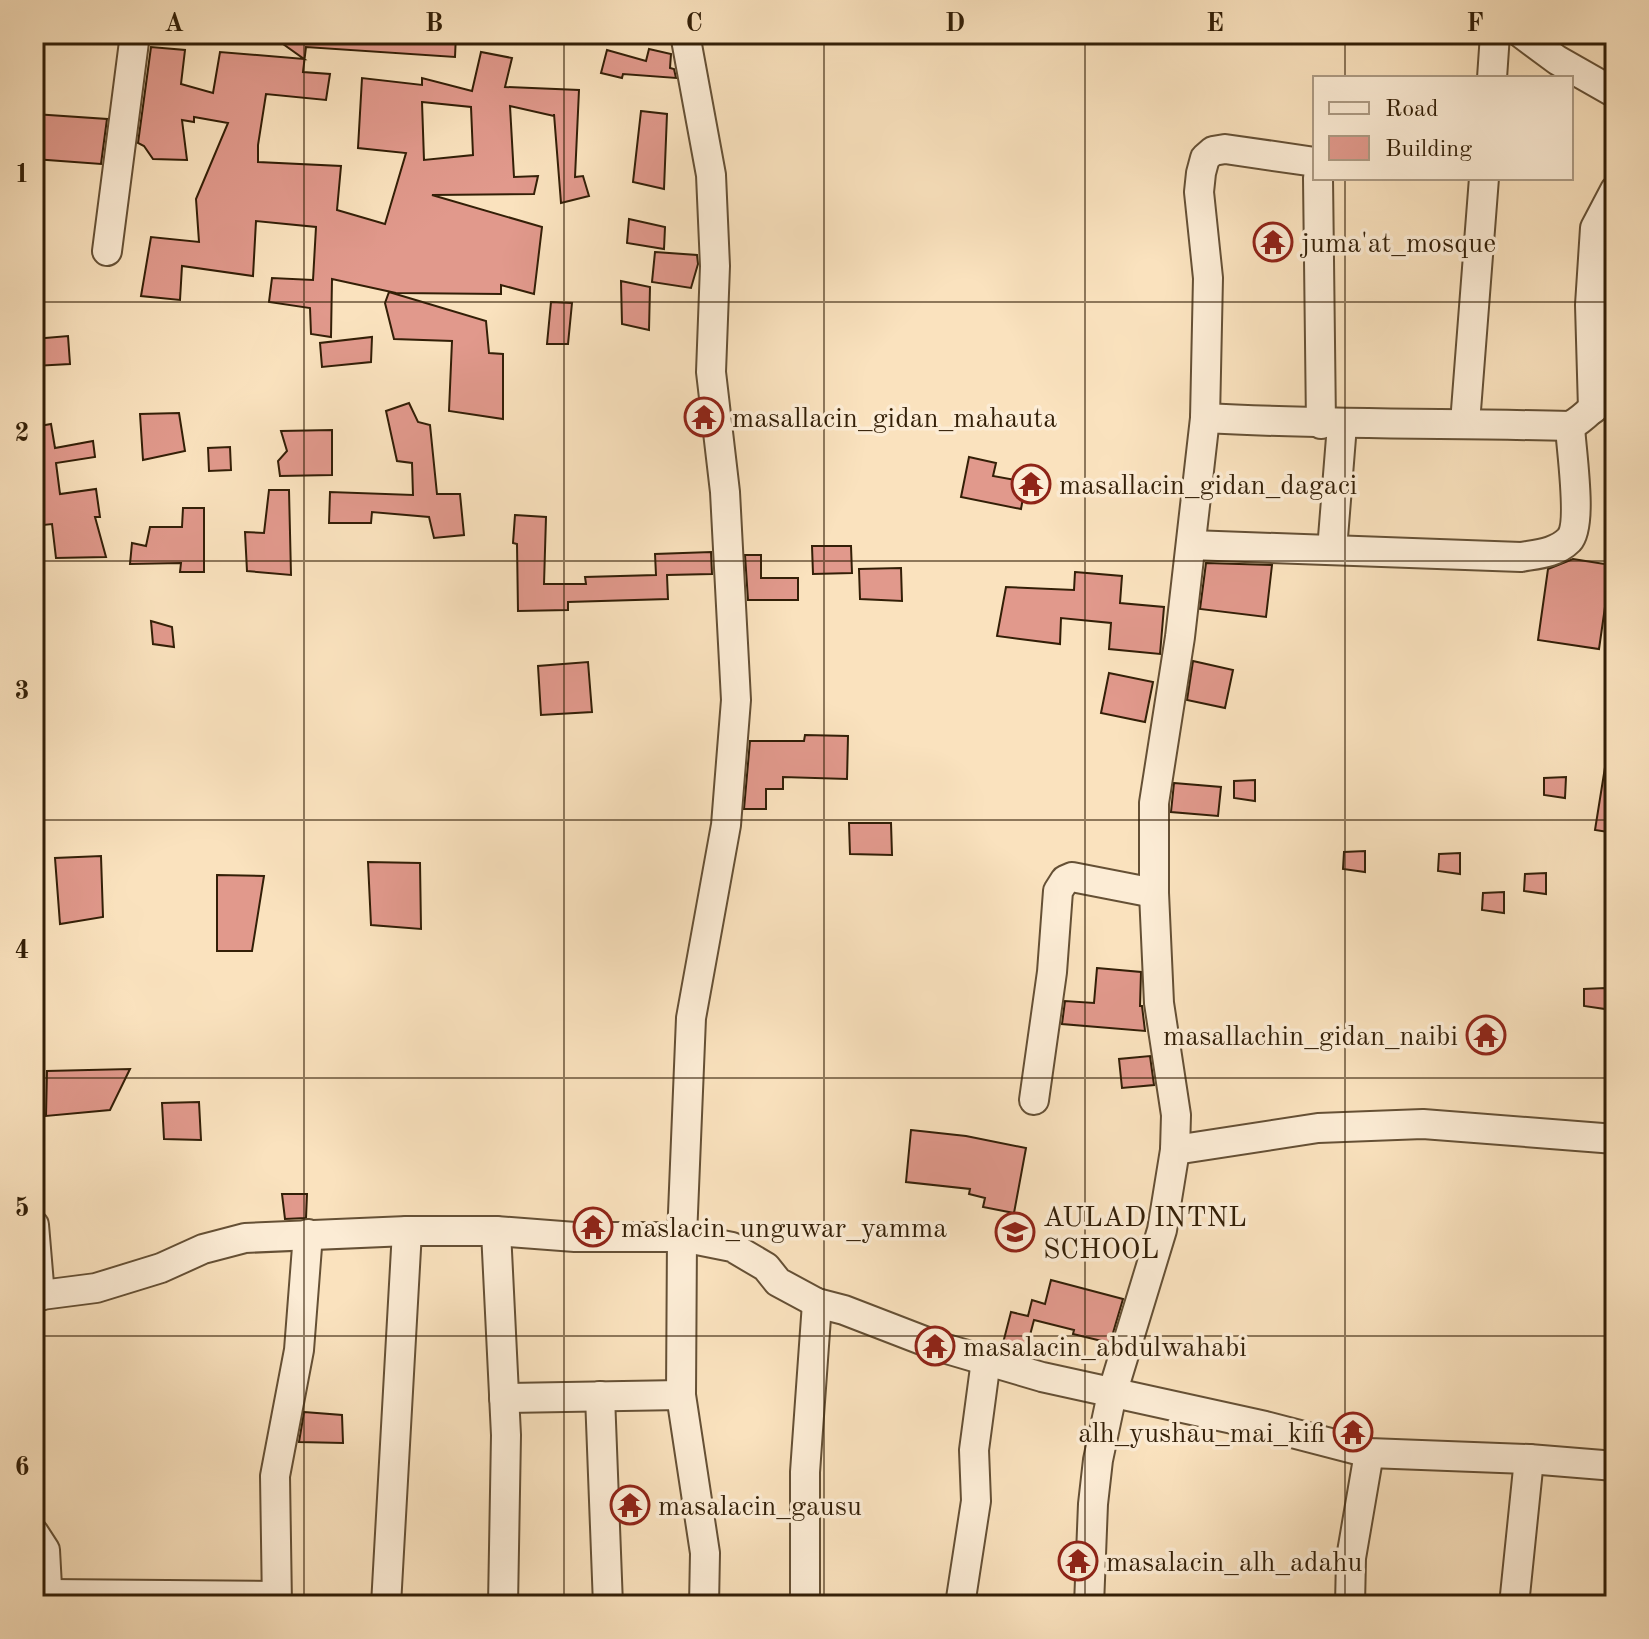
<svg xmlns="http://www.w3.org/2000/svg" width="1649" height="1639" viewBox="0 0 1649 1639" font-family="'Old Standard TT',serif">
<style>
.building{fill:#e1998c;stroke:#331f07;stroke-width:2;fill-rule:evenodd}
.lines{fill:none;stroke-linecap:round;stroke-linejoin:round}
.minor-casing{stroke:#655035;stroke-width:32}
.minor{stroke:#fcecd5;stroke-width:28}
.grid{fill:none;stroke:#331f07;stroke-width:2;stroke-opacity:0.55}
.labels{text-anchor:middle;stroke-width:7;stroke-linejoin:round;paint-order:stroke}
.poi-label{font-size:28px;fill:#331f07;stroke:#fcecd5;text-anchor:start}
.neatline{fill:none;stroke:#331f07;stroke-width:3}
.grid-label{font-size:26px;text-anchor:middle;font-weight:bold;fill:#331f07}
</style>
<rect width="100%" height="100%" fill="#fae2be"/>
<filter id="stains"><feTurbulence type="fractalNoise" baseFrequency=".0025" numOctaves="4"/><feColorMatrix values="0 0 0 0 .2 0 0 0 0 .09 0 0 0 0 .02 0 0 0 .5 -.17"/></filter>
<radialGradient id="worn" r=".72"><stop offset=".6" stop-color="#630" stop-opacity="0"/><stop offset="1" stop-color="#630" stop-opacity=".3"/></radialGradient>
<g class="building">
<path d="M269 34H456L455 57 306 47 303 72 330 74 326 100 266 94 258 145V162L341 166 337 210 385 224 406 153 358 148 362 78 422 85V78L472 91 481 52 512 58 505 87 579 90 575 177 583 176 589 196 561 203 554 114V116L510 106 514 177 538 176 534 194 432 195 542 227 534 294 501 285V294L396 293 332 279 331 337 311 334 310 308 269 302 272 278 313 280 316 227 256 221 253 276 182 266 180 300 141 296 151 237 199 242 196 199 228 123 194 117V122L182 120 187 160 153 159 144 146 138 143 151 47 185 50 181 84 213 93 220 52 304 59ZM422 102 471 107 473 155 424 160Z"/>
<path d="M649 49 671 54 670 68 674 69 676 78 623 74 622 78 601 73 607 50 646 61Z"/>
<path d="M641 111 667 114 664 189 633 182Z"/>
<path d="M34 114 107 119 101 164 34 159Z"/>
<path d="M629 219 665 227 664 249 627 243Z"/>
<path d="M655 252 697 255 698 264 691 288 652 282Z"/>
<path d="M621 281 650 287 649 330 622 324Z"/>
<path d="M389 292 486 321 489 353 503 354V419L449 411 452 341 394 339 385 303Z"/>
<path d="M551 302 572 303 568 344H547Z"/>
<path d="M68 336 70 364 34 366V339Z"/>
<path d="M372 337 371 362 322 367 320 343Z"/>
<path d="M409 403 418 422 430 425 437 494H460L464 535 434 538 429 517 372 512 371 523H329L330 492 413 495 412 463 397 461 386 411Z"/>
<path d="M179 413 185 451 143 460 140 414Z"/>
<path d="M51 424 55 448 93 441 95 457 56 463 60 494 96 489 100 517H95L106 557 56 558 52 524 34 526V427Z"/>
<path d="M332 430V475L280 476 278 461 287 451 281 431Z"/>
<path d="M230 447 231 470 209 471 208 448Z"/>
<path d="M969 457 996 463 993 476 1026 482 1021 509 961 497Z"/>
<path d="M269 490H289L291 575 247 571 245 532 264 533Z"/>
<path d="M183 508H204V572H180L181 563 130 564 132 543 146 546 150 527H182Z"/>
<path d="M515 515 546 517 544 584H586L585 577 656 575 655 554 711 552 712 574 667 575 668 599 568 602V610L518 611 517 544 513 543Z"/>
<path d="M812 546H851L852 573 813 574Z"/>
<path d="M745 555H761V578H798V600H748Z"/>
<path d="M1573 559 1611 565 1599 649 1538 640 1548 569Z"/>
<path d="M1206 563 1272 565 1266 617 1200 609Z"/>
<path d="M901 568 902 601 860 599 859 569Z"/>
<path d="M1075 572 1122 576 1120 603 1164 607 1160 654 1109 649 1111 623 1061 618 1060 644 997 636 1006 587 1074 590Z"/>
<path d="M151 621 172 627 174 647 153 644Z"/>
<path d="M1193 661 1233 670 1225 708 1187 700Z"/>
<path d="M588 662 592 712 541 715 538 666Z"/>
<path d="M1109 673 1153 682 1145 722 1101 713Z"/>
<path d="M805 735 848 736 847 779 783 777V789H766V809H744L750 741H804Z"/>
<path d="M1606 761 1615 762V833L1595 830Z"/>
<path d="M1566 777 1565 798 1544 795V778Z"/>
<path d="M1255 780V801L1234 798V781Z"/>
<path d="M1174 783 1221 787 1218 816 1171 812Z"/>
<path d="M849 823H891L892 855 850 854Z"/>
<path d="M1365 851V872L1343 869 1344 852Z"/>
<path d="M1460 853V874L1438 871 1439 854Z"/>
<path d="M101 856 103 917 60 924 55 858Z"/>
<path d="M368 862 420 863 421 929 371 925Z"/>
<path d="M1546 873V894L1524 891 1525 874Z"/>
<path d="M217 875 264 876 252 951H217Z"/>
<path d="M1504 892V913L1482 910 1483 893Z"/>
<path d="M1097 968 1141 972 1140 1006H1142L1145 1031 1062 1024 1065 1001 1094 1003Z"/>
<path d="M1605 988V1009L1584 1006V989Z"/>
<path d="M1150 1056 1154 1085 1122 1088 1119 1059Z"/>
<path d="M130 1069 110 1110 46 1116 47 1071Z"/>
<path d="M199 1102 201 1140 164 1139 162 1103Z"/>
<path d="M911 1130 966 1136 1026 1148 1014 1213 983 1207 985 1198 969 1194 970 1189 906 1182Z"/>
<path d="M282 1194H307L306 1218 285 1219Z"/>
<path d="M1051 1280 1123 1299 1110 1343 1073 1334 1074 1330 1034 1320 1025 1354 1002 1347 1011 1312 1028 1316 1032 1300 1045 1304Z"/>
<path d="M304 1412 342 1415 343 1443 299 1442Z"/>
</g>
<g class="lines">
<defs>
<g id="minor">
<path d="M685 34 711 175 715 266 711 372 725 492 736 700 726 825 691 1018 682 1237 681 1395 705 1553 704 1605"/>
<path d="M1522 34 1557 60 1615 93"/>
<path d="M1492 78 1495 34"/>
<path d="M1318 178 1321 424"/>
<path d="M107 251 135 34"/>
<path d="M1593 409 1590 305 1595 228 1615 190"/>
<path d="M1205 418C1327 425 1448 423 1570 426 1588 417 1597 400 1615 392"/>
<path d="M1465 423 1484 178"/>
<path d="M1191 545 1521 557C1538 554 1556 553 1569 540 1583 525 1571 449 1570 426"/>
<path d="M1332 550 1342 425"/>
<path d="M1034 1100 1052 972 1058 891 1065 880 1072 877 1154 893"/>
<path d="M1175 1150 1318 1128 1423 1124 1615 1139"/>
<path d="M34 1225 40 1296"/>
<path d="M496 1231 506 1435 503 1605"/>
<path d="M34 1296 96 1288 161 1268 203 1249 245 1238 407 1231H496L575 1237H682L732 1247 766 1267 778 1282 817 1303 844 1310 940 1347 1042 1377 1265 1426 1369 1453 1529 1459 1615 1466"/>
<path d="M600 1396 608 1605"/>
<path d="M504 1398 681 1395"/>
<path d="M34 1533 45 1550 48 1605"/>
<path d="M48 1594 276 1596"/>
<path d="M277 1605 275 1476 299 1350 308 1234"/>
<path d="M386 1605 407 1231"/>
<path d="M805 1605V1472L817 1303"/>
<path d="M960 1605 976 1501 974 1450 986 1360"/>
<path d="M1089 1605 1093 1504 1098 1460 1112 1394 1162 1230 1175 1150 1176 1115 1159 1003 1154 893V803L1180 637 1205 418 1208 278 1199 192 1201 173 1205 158 1213 151 1225 149 1315 162"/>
<path d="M1350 1605 1351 1558 1369 1453"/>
<path d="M1514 1605 1529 1459"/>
</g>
</defs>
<use href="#minor" class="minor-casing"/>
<use href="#minor" class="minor"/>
</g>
<path class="grid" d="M304 34V1605M564 34V1605M824 34V1605M1085 34V1605M1345 34V78M1345 178V1605M34 302H1615M34 561H1615M34 820H1615M34 1078H1615M34 1336H1615"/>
<defs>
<symbol id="temple-ring" viewBox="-11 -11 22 22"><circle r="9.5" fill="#fcecd5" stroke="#8f2418" stroke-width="1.5"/><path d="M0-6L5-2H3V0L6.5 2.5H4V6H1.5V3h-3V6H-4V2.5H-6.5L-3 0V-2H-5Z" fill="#8f2418"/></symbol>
<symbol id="school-ring" viewBox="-11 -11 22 22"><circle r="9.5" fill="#fcecd5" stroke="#8f2418" stroke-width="1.5"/><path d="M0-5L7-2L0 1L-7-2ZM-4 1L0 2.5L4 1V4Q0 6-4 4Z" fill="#8f2418"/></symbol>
</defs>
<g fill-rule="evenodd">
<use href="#temple-ring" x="1251" y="220" width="44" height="44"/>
<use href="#temple-ring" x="682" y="395" width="44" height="44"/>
<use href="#temple-ring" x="1009" y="462" width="44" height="44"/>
<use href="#temple-ring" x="1464" y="1013" width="44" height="44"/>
<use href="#temple-ring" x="571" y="1205" width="44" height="44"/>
<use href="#school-ring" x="993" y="1210" width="44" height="44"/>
<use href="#temple-ring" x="913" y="1324" width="44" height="44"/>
<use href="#temple-ring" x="1331" y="1410" width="44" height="44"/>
<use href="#temple-ring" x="608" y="1483" width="44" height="44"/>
<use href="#temple-ring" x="1056" y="1539" width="44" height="44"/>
</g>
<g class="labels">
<g class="poi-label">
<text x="1301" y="252">juma'at_mosque</text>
<text x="732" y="427">masallacin_gidan_mahauta</text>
<text x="1059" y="494">masallacin_gidan_dagaci</text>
<text x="1458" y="1045" text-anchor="end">masallachin_gidan_naibi</text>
<text x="1043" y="1226">AULAD INTNL<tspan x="1043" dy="32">SCHOOL</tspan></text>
<text x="621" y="1237">maslacin_unguwar_yamma</text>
<text x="963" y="1356">masalacin_abdulwahabi</text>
<text x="1325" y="1442" text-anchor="end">alh_yushau_mai_kifi</text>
<text x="658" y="1515">masalacin_gausu</text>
<text x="1106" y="1571">masalacin_alh_adahu</text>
</g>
</g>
<rect width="1649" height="1639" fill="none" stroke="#fae2be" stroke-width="88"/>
<rect x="1313" y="76" width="260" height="104" fill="#fcecd5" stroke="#ac9a83" stroke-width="2"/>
<rect x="1329" y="102" width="40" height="12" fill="#fcecd5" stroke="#ac9a83" stroke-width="2"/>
<text x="1385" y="116" font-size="24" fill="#331f07">Road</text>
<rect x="1329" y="136" width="40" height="24" fill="#e1998c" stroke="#ac9a83" stroke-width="2"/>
<text x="1385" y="156" font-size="24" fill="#331f07">Building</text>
<rect x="44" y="44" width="1561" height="1551" class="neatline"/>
<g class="grid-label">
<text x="174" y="31">A</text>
<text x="434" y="31">B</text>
<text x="694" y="31">C</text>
<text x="955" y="31">D</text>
<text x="1215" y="31">E</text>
<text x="1475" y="31">F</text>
<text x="22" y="182">1</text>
<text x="22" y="441">2</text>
<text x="22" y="699">3</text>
<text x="22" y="958">4</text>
<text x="22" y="1216">5</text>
<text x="22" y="1475">6</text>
</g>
<rect width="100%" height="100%" filter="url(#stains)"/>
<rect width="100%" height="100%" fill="url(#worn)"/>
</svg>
